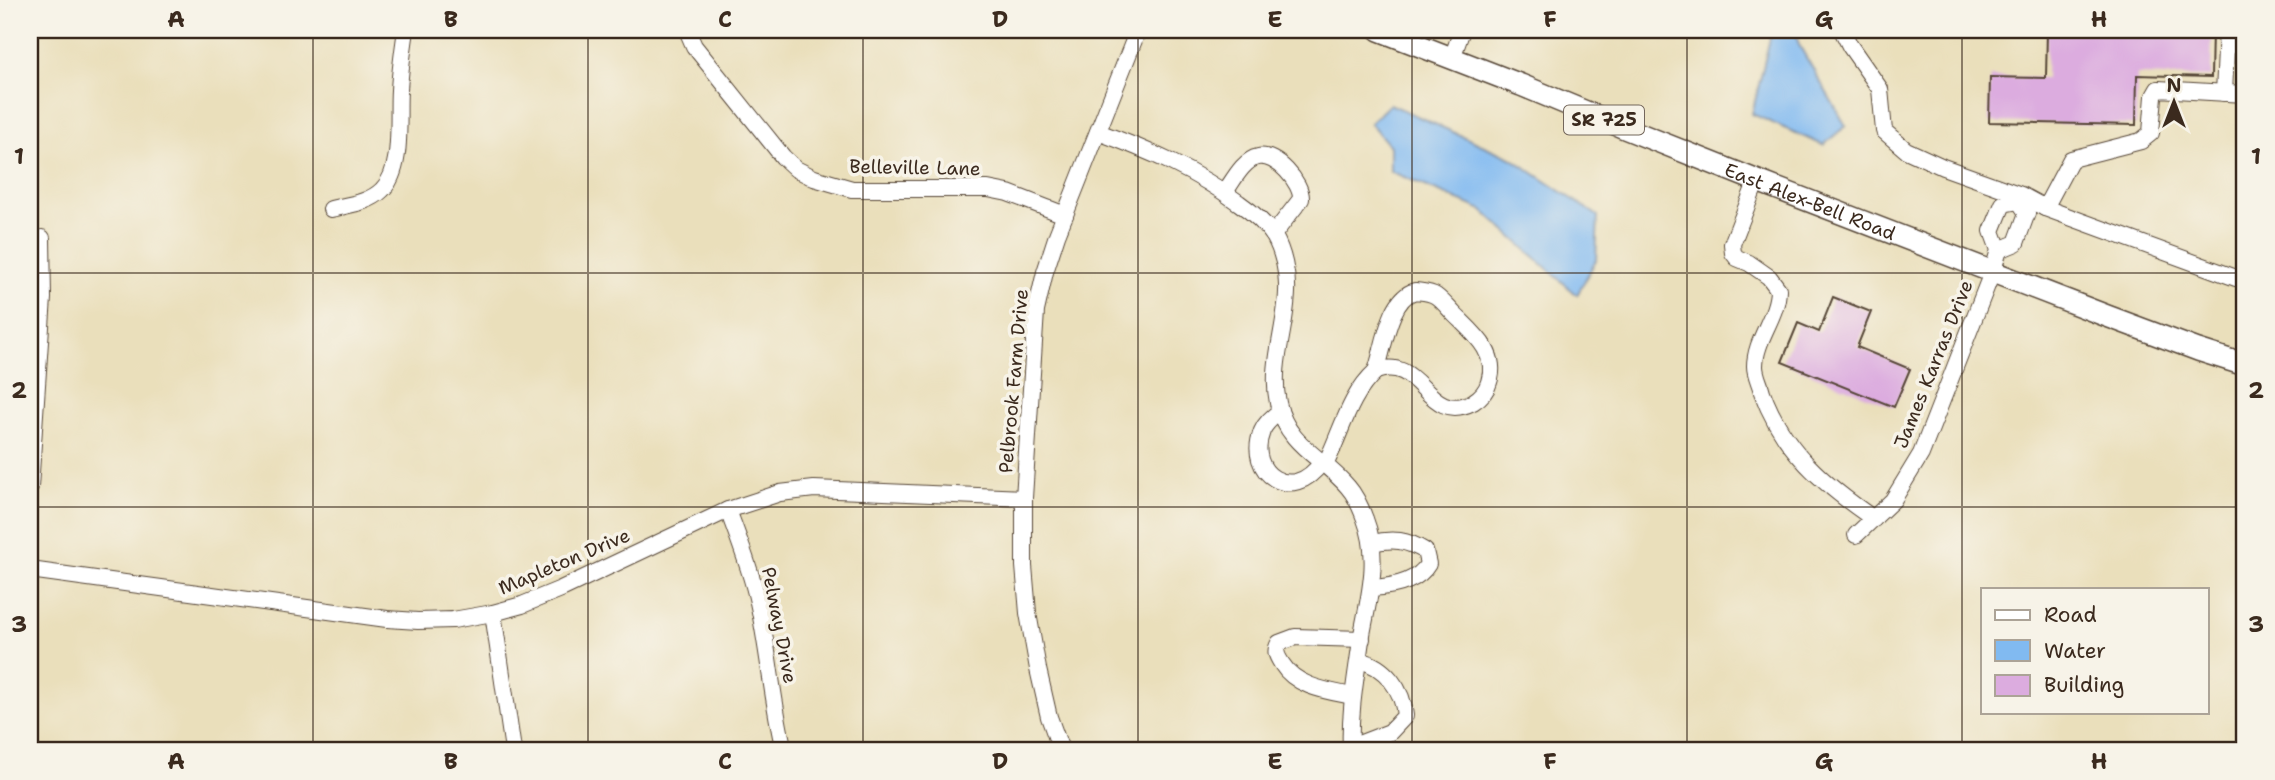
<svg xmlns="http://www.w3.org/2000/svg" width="2275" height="780" viewBox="0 0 2275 780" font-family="'Shantell Sans',sans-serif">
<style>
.water{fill:#81baf1;stroke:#5e7288;stroke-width:2}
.building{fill:#dcacdf}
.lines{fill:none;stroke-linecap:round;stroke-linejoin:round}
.minor-casing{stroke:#554536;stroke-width:18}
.major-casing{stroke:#554536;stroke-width:24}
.minor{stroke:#fff;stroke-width:16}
.major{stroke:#fff;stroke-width:21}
.grid{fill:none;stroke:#3b2a1e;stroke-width:2;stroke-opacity:0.55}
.labels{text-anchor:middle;stroke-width:7;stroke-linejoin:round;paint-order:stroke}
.shield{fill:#f7f3e8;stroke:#73665b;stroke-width:2}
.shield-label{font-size:18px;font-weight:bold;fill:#3b2a1e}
.street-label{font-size:19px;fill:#3b2a1e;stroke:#f7f3e8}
.neatline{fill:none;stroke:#3b2a1e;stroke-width:2.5}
.grid-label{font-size:23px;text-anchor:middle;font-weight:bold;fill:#3b2a1e}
</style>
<rect width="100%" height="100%" fill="#f7f3e8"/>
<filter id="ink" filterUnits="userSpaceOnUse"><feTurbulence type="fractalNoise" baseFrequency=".0143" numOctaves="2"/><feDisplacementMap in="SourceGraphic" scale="14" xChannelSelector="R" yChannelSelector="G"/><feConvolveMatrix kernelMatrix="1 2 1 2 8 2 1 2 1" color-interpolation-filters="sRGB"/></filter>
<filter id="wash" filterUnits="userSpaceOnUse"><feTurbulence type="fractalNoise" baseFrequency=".00686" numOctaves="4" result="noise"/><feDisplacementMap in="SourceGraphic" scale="28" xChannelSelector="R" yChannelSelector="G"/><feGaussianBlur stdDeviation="1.57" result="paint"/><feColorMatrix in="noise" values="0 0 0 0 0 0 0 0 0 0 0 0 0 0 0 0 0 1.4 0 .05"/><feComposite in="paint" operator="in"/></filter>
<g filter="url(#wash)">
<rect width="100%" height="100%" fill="#eadfbb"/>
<g class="water">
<path d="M1772 30H1795L1799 45 1846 126 1823 145 1752 114Z"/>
<path d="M1390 104 1511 158 1598 216 1596 260 1577 295 1482 210 1390 171V146L1370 123Z"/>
</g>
<g id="blocks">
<g class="building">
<path d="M2047 30H2212L2211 77 2137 75 2136 125 1989 122 1990 77 2046 78Z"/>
<path d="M1833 297 1871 312 1857 347 1910 369 1894 407 1782 362 1798 323 1819 332Z"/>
</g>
</g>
</g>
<g filter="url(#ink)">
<use href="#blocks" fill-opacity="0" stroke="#554536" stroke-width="2"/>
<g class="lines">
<defs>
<g id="minor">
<path d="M687 30 694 46 783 157 796 169 814 178 852 189H988L1008 193 1065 215"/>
<path d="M1842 30 1850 46 1880 89 1884 131 1906 150 1943 167 2021 195 2045 208 2071 159 2141 141 2151 133 2154 96 2158 89 2245 94"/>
<path d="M1452 58 1462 30"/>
<path d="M2224 93 2227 30"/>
<path d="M1098 132C1148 150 1196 171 1239 203 1252 212 1265 223 1274 236 1283 252 1288 274 1287 292 1286 329 1270 366 1278 403 1287 446 1323 457 1348 487 1356 496 1361 508 1365 519 1381 560 1368 599 1361 640 1356 677 1349 712 1351 750"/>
<path d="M1757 180 1732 244 1733 253 1737 258 1749 263 1769 277 1778 289C1778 316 1755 339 1755 366 1755 375 1760 383 1762 392 1783 450 1824 485 1874 519"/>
<path d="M1225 192C1233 181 1243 160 1258 157 1276 153 1302 183 1301 199L1273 235"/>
<path d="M2045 208 2236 278 2244 275 2245 261"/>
<path d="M331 209C348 205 369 203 382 190 404 169 397 118 399 90 400 70 403 50 406 30"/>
<path d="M1999 250 2016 243 2027 213 2019 201"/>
<path d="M1415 291C1422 292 1430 292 1436 296 1443 301 1449 309 1455 315 1473 333 1499 353 1489 382 1487 390 1481 397 1473 402 1426 426 1422 354 1376 371 1384 349 1389 298 1415 291Z"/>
<path d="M1280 411C1273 417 1265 423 1262 431 1245 474 1293 504 1321 463"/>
<path d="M1325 465C1341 434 1349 395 1376 371"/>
<path d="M30 487 43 298 42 238"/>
<path d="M728 510C739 540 751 570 758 602 769 651 772 701 784 750"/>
<path d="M1856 535 1893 500 1921 454 1993 270 1999 250 1992 231 2003 204 2019 201"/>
<path d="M30 570 387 619 418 621 453 620 493 613 522 605 561 589 728 510 780 493 814 489 1024 498"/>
<path d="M1371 588C1391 587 1417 583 1428 564L1425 551C1407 540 1393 538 1372 543"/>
<path d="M493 613 513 750"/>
<path d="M1352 696C1328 691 1296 687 1282 664 1277 656 1274 652 1279 643L1295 637 1362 639"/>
<path d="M1351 747 1390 732 1405 716C1403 689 1385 666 1359 660"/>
<path d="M1061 750 1049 717 1038 669 1028 613 1024 566V498L1036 311 1045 272 1057 235 1138 30"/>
</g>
<g id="major">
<path id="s1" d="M1379 30 1521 85 1627 129 1755 180 2107 316 2198 350 2245 365"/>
</g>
</defs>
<use href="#minor" class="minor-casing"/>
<use href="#major" class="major-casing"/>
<use href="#minor" class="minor"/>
<use href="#major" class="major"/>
</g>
</g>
<path class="grid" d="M313 30V750M588 30V750M863 30V750M1138 30V750M1412 30V750M1687 30V750M1962 30V750M30 273H2245M30 507H2245"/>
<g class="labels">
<rect class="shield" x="1564" y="105.5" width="80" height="29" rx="5"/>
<g class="shield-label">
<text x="1604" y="126">SR 725</text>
</g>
<g class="street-label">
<text transform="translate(915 167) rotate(1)" y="7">Belleville Lane</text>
<text dy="7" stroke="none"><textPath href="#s1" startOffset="464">East Alex-Bell Road</textPath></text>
<text transform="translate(1933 364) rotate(-68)" y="7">James Karras Drive</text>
<text transform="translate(1013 381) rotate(-85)" y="7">Pelbrook Farm Drive</text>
<text transform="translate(564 561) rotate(-23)" y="7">Mapleton Drive</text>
<text transform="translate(780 625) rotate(79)" y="7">Pelway Drive</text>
</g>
</g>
<rect width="2275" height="780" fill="none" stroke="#f7f3e8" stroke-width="77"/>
<rect x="1981" y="588" width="228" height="126" fill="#f7f3e8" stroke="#aca397" stroke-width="2"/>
<rect x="1995" y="610" width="35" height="10" fill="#ffffff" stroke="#aca397" stroke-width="2"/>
<text x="2044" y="622" font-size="21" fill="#3b2a1e">Road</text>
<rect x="1995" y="640" width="35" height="21" fill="#81baf1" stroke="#aca397" stroke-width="2"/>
<text x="2044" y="658" font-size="21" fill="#3b2a1e">Water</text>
<rect x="1995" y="675" width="35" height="21" fill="#dcacdf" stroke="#aca397" stroke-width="2"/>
<text x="2044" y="692" font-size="21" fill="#3b2a1e">Building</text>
<g transform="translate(2174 102)" stroke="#f7f3e8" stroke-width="5" paint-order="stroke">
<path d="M0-5L12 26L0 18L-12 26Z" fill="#3b2a1e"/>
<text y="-10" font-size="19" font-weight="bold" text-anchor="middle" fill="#3b2a1e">N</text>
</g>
<rect x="38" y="38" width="2198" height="704" class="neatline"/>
<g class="grid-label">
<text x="176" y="27">A</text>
<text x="451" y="27">B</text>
<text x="725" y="27">C</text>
<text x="1000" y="27">D</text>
<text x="1275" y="27">E</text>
<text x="1550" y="27">F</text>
<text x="1824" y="27">G</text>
<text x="2099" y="27">H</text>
<text x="19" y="164">1</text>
<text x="2256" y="164">1</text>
<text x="19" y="398">2</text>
<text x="2256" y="398">2</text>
<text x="19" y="632">3</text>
<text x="2256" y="632">3</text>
<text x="176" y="769">A</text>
<text x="451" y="769">B</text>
<text x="725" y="769">C</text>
<text x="1000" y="769">D</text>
<text x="1275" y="769">E</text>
<text x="1550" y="769">F</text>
<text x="1824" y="769">G</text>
<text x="2099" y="769">H</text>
</g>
</svg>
